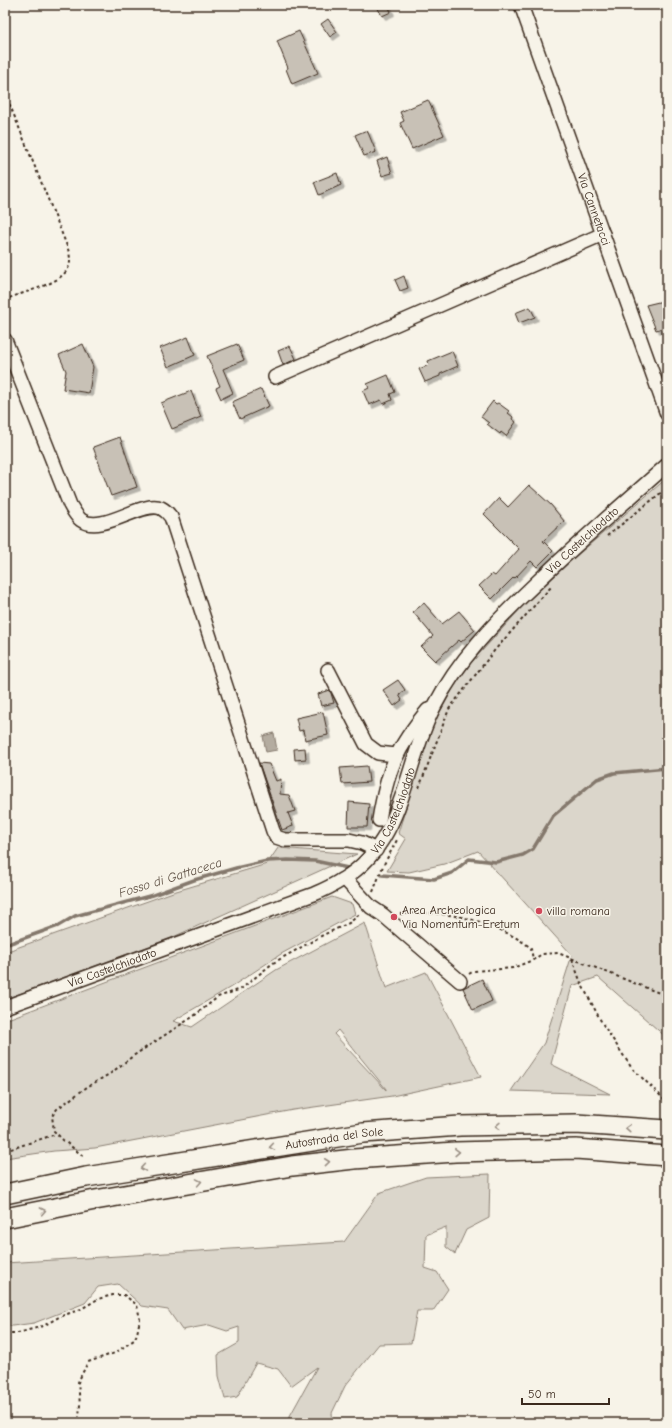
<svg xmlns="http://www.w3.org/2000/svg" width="672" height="1428" viewBox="0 0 672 1428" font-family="'Comic Neue',sans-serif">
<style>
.green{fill:#dbd6cb;stroke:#8b8074;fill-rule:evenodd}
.water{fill:#b4aca0;stroke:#84786c}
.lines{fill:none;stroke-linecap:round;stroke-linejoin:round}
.stream{stroke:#84786c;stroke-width:3.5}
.building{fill:#c8c1b6;stroke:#3b2a1e;filter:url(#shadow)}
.minor-casing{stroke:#3b2a1e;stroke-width:16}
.highway-casing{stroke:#3b2a1e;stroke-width:22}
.path{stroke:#3b2a1e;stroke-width:2;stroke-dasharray:3 3;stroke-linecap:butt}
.minor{stroke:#f7f3e8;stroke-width:13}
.highway{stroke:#f7f3e8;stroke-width:19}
.oneway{stroke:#998e83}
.poi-dot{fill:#d1495b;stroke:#f7f3e8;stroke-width:1.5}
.labels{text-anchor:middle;stroke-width:3;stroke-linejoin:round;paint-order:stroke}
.street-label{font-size:12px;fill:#3b2a1e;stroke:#f7f3e8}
.poi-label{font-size:12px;fill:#3b2a1e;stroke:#f7f3e8;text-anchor:start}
.water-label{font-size:13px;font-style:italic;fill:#5f5145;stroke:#f7f3e8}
</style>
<defs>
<filter id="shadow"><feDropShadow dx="3.5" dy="3.5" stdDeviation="0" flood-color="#0004"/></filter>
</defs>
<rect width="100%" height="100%" fill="#f7f3e8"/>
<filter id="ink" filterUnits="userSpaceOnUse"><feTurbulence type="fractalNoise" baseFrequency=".025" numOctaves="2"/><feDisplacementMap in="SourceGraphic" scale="8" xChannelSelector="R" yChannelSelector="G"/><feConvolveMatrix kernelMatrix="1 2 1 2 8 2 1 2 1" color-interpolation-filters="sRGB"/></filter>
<g filter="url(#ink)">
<g class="green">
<path d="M667 478V1038L598 977 572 986 551 1064 610 1094 511 1091 544 1043 572 955 478 851 444 864 409 872 387 871 406 839 398 833 431 728 454 687 470 664 523 606 574 558Z"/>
<path d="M278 848 357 854 171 938 5 999V952L173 892 267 864Z"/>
<path d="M332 897 352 904 355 914 281 954 231 987 173 1021 192 1027 276 970 365 923 386 988 426 972 481 1077 392 1096 293 1110 95 1148 54 1151 5 1158V1020ZM338 1030 386 1089V1090L334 1034Z"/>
<path d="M490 1174 489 1218 466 1230 455 1254 446 1247V1227L426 1235 425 1268 437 1272 448 1289 433 1311H417L411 1343 379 1344 345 1386 332 1413 333 1423H286L317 1367 291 1386 278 1369 256 1363 237 1397 225 1399 219 1376 218 1355 239 1343V1327L227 1331 209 1325 182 1330 168 1310 142 1306 118 1284 98 1287 85 1303 34 1323 5 1327V1263L344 1242 379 1193 426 1177Z"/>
</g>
<path class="water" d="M274 733 277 750 266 752 263 736Z"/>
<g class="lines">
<g class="stream">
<path d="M382 875 434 879 452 873 469 859 496 862 523 855 533 849 553 816 597 779 614 773 667 768"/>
<path d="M5 945 58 926 75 916 153 895 194 880 236 868 267 861 288 860 315 861 348 868"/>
</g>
</g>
<g class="building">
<path d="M376 5H388L391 12 382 16Z"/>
<path d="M328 19 337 32 330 37 321 24Z"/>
<path d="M299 31 318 73 292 84 286 69 288 68 277 41Z"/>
<path d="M428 100 444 135 412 149 400 123 404 121 400 112Z"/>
<path d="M367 130 376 152 364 156 355 135Z"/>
<path d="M387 157 392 173 382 176 377 161Z"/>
<path d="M337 173 341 185 319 195 314 182Z"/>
<path d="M404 276 408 288 400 291 395 280Z"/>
<path d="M667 300V327L656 330 646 305Z"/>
<path d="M530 307 535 317 519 323 515 313Z"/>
<path d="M188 337 195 355 168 367 160 348Z"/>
<path d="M83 344 93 367 89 393 63 389 66 371 59 355Z"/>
<path d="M237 344 244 360 223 369 233 393 221 399 216 388 220 386 207 356Z"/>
<path d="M290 346 296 359 283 365 278 351Z"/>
<path d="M452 351 458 366 440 374V376L425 382 419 369 429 365 428 361Z"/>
<path d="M388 375 395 392 390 394 392 400 383 404 381 400 369 405 363 391 369 388 367 384Z"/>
<path d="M261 389 269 406 240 419 232 402Z"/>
<path d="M191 391 201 417 172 429 161 403Z"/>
<path d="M493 401 496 404 498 403 509 411 508 413 513 417 512 419 516 422 506 436 501 432 500 434 487 424 489 423 481 417Z"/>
<path d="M120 437 137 487 111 496 93 447Z"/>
<path d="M529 485 551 505 564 521 543 541 553 551 537 567 531 561 515 578 514 577 492 599 479 586 492 574 495 576 519 549 484 514 499 498 508 507Z"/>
<path d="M424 603 442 624 459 611 475 630 461 642 459 640 435 661 421 647 433 636 413 612Z"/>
<path d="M398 680 405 690 399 695 402 700 394 706 383 690Z"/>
<path d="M330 690 334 703 321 706 318 694Z"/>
<path d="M323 712 328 735 305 740 303 730 299 731 296 718Z"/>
<path d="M305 748 306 759 295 760 294 749Z"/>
<path d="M259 763 269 764 276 781 281 779 280 794 289 795 295 811 288 813 293 826 282 830Z"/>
<path d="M367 766 369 782 342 784 340 768Z"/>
<path d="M349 802 369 804 367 827H348Z"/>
<path d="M482 979 492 1001 473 1010 463 988Z"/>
</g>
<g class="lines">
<defs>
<g id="minor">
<path id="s1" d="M521 5 667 414"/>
<path d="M5 340 70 505C73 510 76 516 81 520 102 535 142 500 161 508 165 510 168 513 171 517L273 831 276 837 285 840H349L362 843 376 850"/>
<path d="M275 377 603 234"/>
<path d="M328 670 366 744 378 753 396 755"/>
<path d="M379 820C387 771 396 748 428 710"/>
<path d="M345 879 371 907 383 915 460 981"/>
<path id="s2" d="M5 1007 314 894C324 890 334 885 343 879 405 842 404 765 434 707 458 660 495 622 533 586 576 544 622 505 667 465"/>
</g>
<g id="highway">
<path id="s3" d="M5 1194 86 1177 363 1133 460 1126 576 1124 667 1130"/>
<path d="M5 1218 95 1200 292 1166 354 1159 455 1152 576 1149 667 1156"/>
</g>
</defs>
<use href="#minor" class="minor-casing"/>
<use href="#highway" class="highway-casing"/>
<g class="path">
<path d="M5 93 63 236C66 244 70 252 70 260 71 284 22 291 5 300"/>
<path d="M607 536 667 488"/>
<path d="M419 788 449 709 494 651 551 587"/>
<path d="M373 892 383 866 397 840"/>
<path d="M400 914C445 909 496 921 531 948L533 960"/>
<path d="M572 959 581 983 602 1023 631 1067 667 1102"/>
<path d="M469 974 474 971 513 968 533 960 542 954 558 953 667 996"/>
<path d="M5 1151 56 1134"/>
<path d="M83 1156 63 1140 54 1131 52 1116 57 1109 87 1087 111 1073 133 1056 194 1016 218 997 241 989 273 963 325 934 349 923 361 913"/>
<path d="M5 1333H18L43 1326 59 1317 81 1309 98 1299 113 1295H124L137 1305 140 1319 137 1334 134 1340 115 1353 88 1362 78 1382 80 1405 79 1417"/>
</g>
<use href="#minor" class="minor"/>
<use href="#highway" class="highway"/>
</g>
<defs><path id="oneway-chevron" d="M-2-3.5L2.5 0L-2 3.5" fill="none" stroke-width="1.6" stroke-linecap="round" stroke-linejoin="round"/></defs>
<g class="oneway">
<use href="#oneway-chevron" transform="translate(498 1126) rotate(179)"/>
<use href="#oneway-chevron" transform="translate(628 1128) rotate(-176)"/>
<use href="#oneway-chevron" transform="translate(272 1147) rotate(171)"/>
<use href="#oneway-chevron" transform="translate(457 1152) rotate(-2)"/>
<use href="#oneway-chevron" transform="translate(327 1162) rotate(-6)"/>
<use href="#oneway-chevron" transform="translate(143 1168) rotate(171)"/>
<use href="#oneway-chevron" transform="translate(199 1182) rotate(-10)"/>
<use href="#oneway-chevron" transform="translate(43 1211) rotate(-11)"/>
</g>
</g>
<g class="poi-dot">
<circle cx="539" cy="911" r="4"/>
<circle cx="394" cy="917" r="4"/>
</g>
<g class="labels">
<g class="street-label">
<text dy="4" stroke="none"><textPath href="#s1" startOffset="217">Via Cannetacci</textPath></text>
<text dy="4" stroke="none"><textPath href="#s2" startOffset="785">Via Castelchiodato</textPath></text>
<text dy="4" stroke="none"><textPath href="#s2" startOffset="449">Via Castelchiodato</textPath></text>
<text dy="4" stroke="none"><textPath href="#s2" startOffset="114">Via Castelchiodato</textPath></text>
<text dy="4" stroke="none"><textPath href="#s3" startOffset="334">Autostrada del Sole</textPath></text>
</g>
<g class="poi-label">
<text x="402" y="914">Area Archeologica<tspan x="402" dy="14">Via Nomentum-Eretum</tspan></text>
<text x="547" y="915">villa romana</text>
</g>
<g class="water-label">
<text transform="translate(170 877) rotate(-17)" y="5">Fosso di Gattaceca</text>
</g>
</g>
<rect width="672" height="1428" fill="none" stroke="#f7f3e8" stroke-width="20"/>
<rect x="10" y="10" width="652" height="1408" fill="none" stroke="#3b2a1e" stroke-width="1.5" filter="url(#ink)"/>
<path d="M522 1398v6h87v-6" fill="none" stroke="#3b2a1e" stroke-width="2"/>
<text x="528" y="1398" font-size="12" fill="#3b2a1e" stroke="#f7f3e8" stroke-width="3" paint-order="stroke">50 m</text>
</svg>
